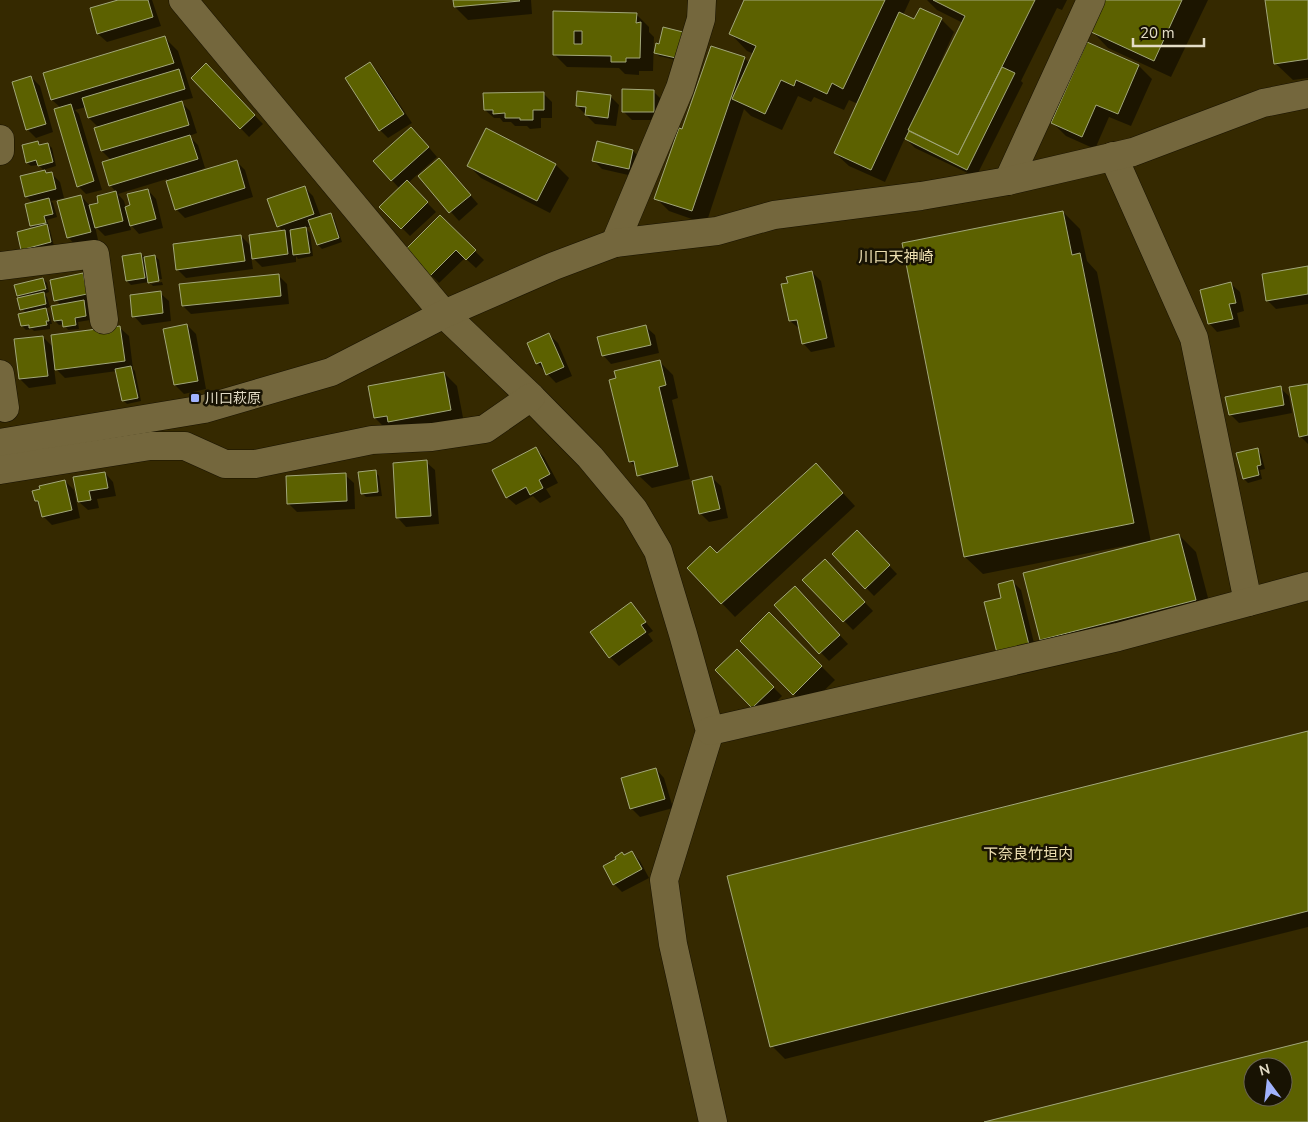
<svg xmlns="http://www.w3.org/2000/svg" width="1308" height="1122" viewBox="0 0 1308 1122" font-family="'Nunito Sans','Noto Sans JP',sans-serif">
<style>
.shadow{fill:#0007}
.building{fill:#5c6100;stroke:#a2a77a;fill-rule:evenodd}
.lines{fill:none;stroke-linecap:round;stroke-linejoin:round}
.minor-casing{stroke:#191301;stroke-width:29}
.minor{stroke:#74673d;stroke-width:28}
.poi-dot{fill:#a1b3fd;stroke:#181303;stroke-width:2}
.labels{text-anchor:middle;stroke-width:5;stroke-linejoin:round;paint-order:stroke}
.poi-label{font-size:14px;fill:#e3dcc6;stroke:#181303;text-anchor:start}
.neighbourhood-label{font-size:15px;fill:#efe1b3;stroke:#181303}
</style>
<rect width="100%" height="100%" fill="#352900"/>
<g class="shadow">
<path d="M122 0H152L161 26 107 42 98 34Z"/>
<path d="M455 0H531L532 14 468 20 455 7Z"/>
<path d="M745 0H910L903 15 915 21 941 19 954 32 936 72 938 73 963 23 937 10 927 0H1067L1062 10 1057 8 1021 81 1023 83 976 177 915 148 905 138 885 182 849 166 835 153 858 104 849 100 844 110 814 97 811 102 798 96 782 130 751 116 744 109 706 224 669 211 656 198 683 131 744 58 750 63 754 54 747 51 730 33Z"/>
<path d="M1105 0H1208L1171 77 1108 48 1091 30Z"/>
<path d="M1266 0H1308V78L1293 80 1275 63Z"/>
<path d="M555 12 636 14 649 27V32L654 37 653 71H639V75L625 74 619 68 567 67 554 54Z"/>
<path d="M165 38 178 51 193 98 180 101 190 111 197 133 189 136 198 145 205 168 197 171V173L236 161 245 170 253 197 185 218 176 209 167 179 118 194 124 201 126 208 132 206 148 190 156 199 163 228 139 234 130 224 131 230 105 236 95 226 98 240 76 246 68 237 81 196 90 206 100 204 98 197 116 192 110 185 111 160 102 151 99 128 89 118 86 107 75 110 79 114 102 190 86 194 78 186 61 108 52 100Z"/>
<path d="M1088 44 1139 66 1152 79 1131 126 1109 117 1095 149 1066 136 1053 123Z"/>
<path d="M660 45 680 61 659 56 655 52Z"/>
<path d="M370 64 378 72 412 123 388 138 380 130Z"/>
<path d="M214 74 263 124 249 137 193 78Z"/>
<path d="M31 77 40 86 53 132 36 138 27 129Z"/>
<path d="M653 91 662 100V120H632L623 111Z"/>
<path d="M543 93 552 102V118H541V128L530 129 527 126H515L511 122H503L500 118H494L485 110Z"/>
<path d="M610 96 619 105 616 126 595 124 577 106Z"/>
<path d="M487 130 556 165 569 178 550 213 481 178 468 165Z"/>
<path d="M420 137 437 157 408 183 436 212 410 236 381 207 400 189 374 161Z"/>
<path d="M38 142 41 146 48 144 52 148 56 166 43 170 48 174 51 173 60 182 64 198 51 201 53 203 57 217 47 220 49 226 47 227 50 230 54 246 26 253 22 249 35 229 32 226 33 203 26 196 45 171 39 166 38 165 31 166 27 163Z"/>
<path d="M633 151 641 159 637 177 602 169 593 160Z"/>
<path d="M447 168 478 204 459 221 419 176Z"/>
<path d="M304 187 313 196 321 217 330 214 334 218 342 242 322 249 318 245 312 226 305 228 310 233 313 256 298 259 296 256V262L262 267 251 256 253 269 186 278 178 270 174 245 241 236 252 247 283 231 278 226Z"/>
<path d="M1063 212 1080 229 1087 261 1097 272 1151 542 1179 535 1196 552 1213 617 1058 657 1041 639 1145 544 1144 542 983 574 965 557Z"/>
<path d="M440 217 484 260 476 268 465 258 439 283 406 250Z"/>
<path d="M141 254 145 258 155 256 159 260 162 279 151 281V284L149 282 131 285 127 281Z"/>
<path d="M1308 268V304L1276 309 1267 300Z"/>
<path d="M812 272 821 281 835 347 811 352 803 343 800 329 790 321 789 284Z"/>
<path d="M82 275 91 283 95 302 87 304 90 320 78 322 79 329 68 330 64 324 59 325 55 321 61 305 56 300Z"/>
<path d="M278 275 287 284 289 304 191 314 183 306Z"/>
<path d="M43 279 47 283 49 292 44 294 47 297 50 307 45 309 49 313 52 324H50V329L34 331 32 329 26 330 22 326 26 313 22 309 21 298 18 295Z"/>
<path d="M162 282 163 285 153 286 151 284Z"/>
<path d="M1231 284 1240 292 1244 311 1237 313 1240 327 1217 332 1209 323Z"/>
<path d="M160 293 169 301 171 321 142 325 134 316Z"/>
<path d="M187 325 196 334 206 389 184 394 175 385Z"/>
<path d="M646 327 655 335 659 353 611 364 603 355Z"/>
<path d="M120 328 129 336 133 369 135 371 141 401 127 404 123 400 117 371 65 378 54 367 56 384 29 388 20 379 43 337 54 348Z"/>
<path d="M549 335 558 343 572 376 556 383 537 363Z"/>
<path d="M660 362 673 375 678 398 672 400 690 479 652 488 638 475 637 468 630 461Z"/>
<path d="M444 373 457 386 464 423 388 431 375 418Z"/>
<path d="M1308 385V444L1300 436Z"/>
<path d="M1280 388 1289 396 1292 413 1239 423 1230 414Z"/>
<path d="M535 448 544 457 558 483 546 489 551 497 540 503 533 496 516 505 507 497Z"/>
<path d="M1257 450 1261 454 1265 469 1260 470 1262 479 1248 483 1244 479Z"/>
<path d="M426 462 435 470 439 524 406 527 398 518Z"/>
<path d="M375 472 379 476 382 496 366 497 362 493Z"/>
<path d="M105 473 113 482 116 496 97 499 99 508 88 510 79 502Z"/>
<path d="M345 475 354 483 355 509 297 512 288 503Z"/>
<path d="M712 478 721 486 728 518 709 522 700 513Z"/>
<path d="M829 478 855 506 735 617 688 568 717 555Z"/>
<path d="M65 481 74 490 80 518 52 525 43 516 40 505 36 501Z"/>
<path d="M857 532 897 574 874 596 833 554Z"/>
<path d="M833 569 873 611 853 630 804 580Z"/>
<path d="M1012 581 1021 590 1034 643 1007 661 1003 599Z"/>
<path d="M803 596 848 644 829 661 775 605Z"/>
<path d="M631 604 653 631 648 634 653 641 619 666 610 657 592 632Z"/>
<path d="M769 614 835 680 807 707 741 641Z"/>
<path d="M737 651 782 696 762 716 717 670Z"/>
<path d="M1308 732V927L785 1059 772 1046Z"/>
<path d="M656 769 664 778 673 808 640 817 631 808Z"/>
<path d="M632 853 640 861 649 878 622 892 614 884Z"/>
</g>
<g class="building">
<path d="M118 0H148L153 17 97 34 90 8Z"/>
<path d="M453 0H519L520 1 454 7Z"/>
<path d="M744 0H885L843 89 832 83 827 94 796 80 794 86 781 80 765 114 732 99 756 46 729 34Z"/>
<path d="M933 0H1035L958 155 908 130 965 16Z"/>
<path d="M1104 0H1182L1154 61 1089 31Z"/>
<path d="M1265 0H1308V59L1274 64Z"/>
<path d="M920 8 942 18 871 170 834 153 899 12 914 19Z"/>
<path d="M553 11 637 13 636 23 641 22 640 58H626V62H611V56L553 55ZM574 31H582V44H574Z"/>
<path d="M663 27 683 32 676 58 654 53 656 43 659 44Z"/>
<path d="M165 36 174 63 51 100 43 73Z"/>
<path d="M1087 42 1139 65 1118 114 1096 105 1082 137 1051 123Z"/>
<path d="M711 46 745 57 692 211 654 199 679 128 682 129Z"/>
<path d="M370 62 404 114 379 131 345 78Z"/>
<path d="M206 63 255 115 240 129 191 78Z"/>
<path d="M1002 67 1015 73 967 170 905 139 909 131 958 155Z"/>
<path d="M179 69 185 89 88 118 82 98Z"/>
<path d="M31 76 46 124 26 130 12 82Z"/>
<path d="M622 89 654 90V112H622Z"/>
<path d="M577 91 611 95 608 118 585 115 586 107 576 106Z"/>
<path d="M544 92V110H533V120H520V118H505V113L493 114V110H484L483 93Z"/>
<path d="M182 101 189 125 101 151 94 128Z"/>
<path d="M71 104 94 181 77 187 54 109Z"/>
<path d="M411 127 429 147 391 181 373 161Z"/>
<path d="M486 128 556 164 537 201 467 166Z"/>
<path d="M190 135 198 159 109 186 102 162Z"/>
<path d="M38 141 39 145 48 143 53 162 38 166 36 160 26 163 22 145Z"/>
<path d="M597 141 633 150 629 169 592 161Z"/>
<path d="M439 158 471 195 449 213 418 176Z"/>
<path d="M237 160 245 188 175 210 166 181Z"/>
<path d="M45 170 46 173 52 172 56 189 25 197 20 176Z"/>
<path d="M407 180 428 202 401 229 379 207Z"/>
<path d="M305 186 314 214 277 227 267 199Z"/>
<path d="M148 189 156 219 130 226 125 207 130 205 127 194Z"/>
<path d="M116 191 123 221 95 228 89 205 98 203 97 196Z"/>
<path d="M81 195 91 232 67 238 57 201Z"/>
<path d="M49 198 53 214 44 216 46 223 30 226 25 204Z"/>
<path d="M1063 211 1072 255 1080 253 1134 523 964 557 902 243Z"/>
<path d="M331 213 339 238 317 245 308 220Z"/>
<path d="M440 215 476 250 466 260 456 250 430 276 405 250Z"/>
<path d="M47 224 51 242 21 250 17 232Z"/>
<path d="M306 227 310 253 293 255 290 230Z"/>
<path d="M285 230 288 254 252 259 249 235Z"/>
<path d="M241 235 245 261 176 270 173 244Z"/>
<path d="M141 253 145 278 126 281 122 256Z"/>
<path d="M155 255 159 281 148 283 144 257Z"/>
<path d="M1308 266V294L1266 301 1262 274Z"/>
<path d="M812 271 827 338 802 344 797 320 789 321 781 284 788 283 786 277Z"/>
<path d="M83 273 87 294 54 301 50 280Z"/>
<path d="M279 274 281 296 182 306 179 284Z"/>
<path d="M43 278 46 289 17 296 14 285Z"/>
<path d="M1231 282 1236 303 1229 304 1233 319 1208 324 1200 290Z"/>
<path d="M161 291 163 313 132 317 130 295Z"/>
<path d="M44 292 46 304 20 310 17 298Z"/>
<path d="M84 300 86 316 75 318 76 325 63 327 62 320 54 321 51 306Z"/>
<path d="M46 308 49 321H46L47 325 29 328V325L21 326 18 314Z"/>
<path d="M187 324 198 381 174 385 163 329Z"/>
<path d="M646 325 651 345 602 356 597 337Z"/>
<path d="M120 326 125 361 55 370 51 335Z"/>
<path d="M549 333 564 367 546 375 541 362 536 364 527 343Z"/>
<path d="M43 336 48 376 19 379 14 339Z"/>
<path d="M660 360 666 385 659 387 678 466 637 476 634 461 629 462 609 380 616 378 614 371Z"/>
<path d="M131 366 138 398 122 401 115 369Z"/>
<path d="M444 372 451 410 388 422 387 416 374 418 368 386Z"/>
<path d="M1308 384V435L1299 437 1289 387Z"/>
<path d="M1281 386 1284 405 1229 415 1225 397Z"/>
<path d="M536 447 550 474 539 480 543 488 530 495 526 487 506 498 492 470Z"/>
<path d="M1258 448 1261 465 1257 466 1259 475 1243 479 1236 453Z"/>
<path d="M427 460 431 516 396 518 393 463Z"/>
<path d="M816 463 843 493 721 604 687 568 710 546 717 553Z"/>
<path d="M376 470 378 492 361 494 358 472Z"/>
<path d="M105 472 108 488 89 491 91 500 78 502 73 477Z"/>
<path d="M346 473 347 501 287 504 286 476Z"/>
<path d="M712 476 720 509 699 514 692 481Z"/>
<path d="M65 480 72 510 42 517 38 501H35L32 491 40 489 39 486Z"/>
<path d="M857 530 890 565 865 589 832 554Z"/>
<path d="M1179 534 1196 600 1040 640 1023 573Z"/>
<path d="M825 559 865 602 843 622 802 580Z"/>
<path d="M1013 580 1029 645 997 653 984 602 1001 598 998 584Z"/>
<path d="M795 586 840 635 819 654 774 605Z"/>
<path d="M631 602 646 622 641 625 646 632 609 658 590 632Z"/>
<path d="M769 612 822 666 793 695 740 641Z"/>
<path d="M737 649 774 687 752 708 715 670Z"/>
<path d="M1308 731V911L770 1047 727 876Z"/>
<path d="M656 768 665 799 630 809 621 778Z"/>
<path d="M632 851 642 869 613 885 603 866 616 859 615 857 622 852 624 855Z"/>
<path d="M1308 1041V1122H984ZM1253 1067H1283V1097H1253Z"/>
</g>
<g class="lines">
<defs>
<g id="minor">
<path d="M183 0 444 314 531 397 590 457 634 510 658 551 683 634 710 731 664 880 673 944 713 1122"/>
<path d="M0 151V139"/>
<path d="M1113 156 1194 338 1248 602"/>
<path d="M1008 181 1091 0"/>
<path d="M615 243 680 88 701 19 702 0"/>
<path d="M0 266 95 254 104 320"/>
<path d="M0 374 5 408"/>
<path d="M0 443 204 409 331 372 444 314 554 266 615 243 717 231 774 215 921 196 1008 181 1133 152 1263 103 1308 94"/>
<path d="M0 470 150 446H185L225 464H255L372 440 432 437 485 429 531 397"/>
<path d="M710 731 1118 637 1308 586"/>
</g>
</defs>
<use href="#minor" class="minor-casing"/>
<use href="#minor" class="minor"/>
</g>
<rect class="poi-dot" x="190" y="393" width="10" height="10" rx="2.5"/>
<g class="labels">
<g class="poi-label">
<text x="205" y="403">川口萩原</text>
</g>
<g class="neighbourhood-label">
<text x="896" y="262">川口天神崎</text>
<text x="1028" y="859">下奈良竹垣内</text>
</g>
</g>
<g transform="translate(1268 1082) rotate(345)"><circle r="24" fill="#181303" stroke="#696351"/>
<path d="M0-4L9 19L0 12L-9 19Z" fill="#a1b3fd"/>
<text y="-8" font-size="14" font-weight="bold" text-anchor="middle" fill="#e3dcc6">N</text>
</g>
<path d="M1133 38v8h71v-8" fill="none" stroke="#e3dcc6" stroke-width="2.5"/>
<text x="1140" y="38" font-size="15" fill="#e3dcc6" stroke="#181303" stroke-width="4" paint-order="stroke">20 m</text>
</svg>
